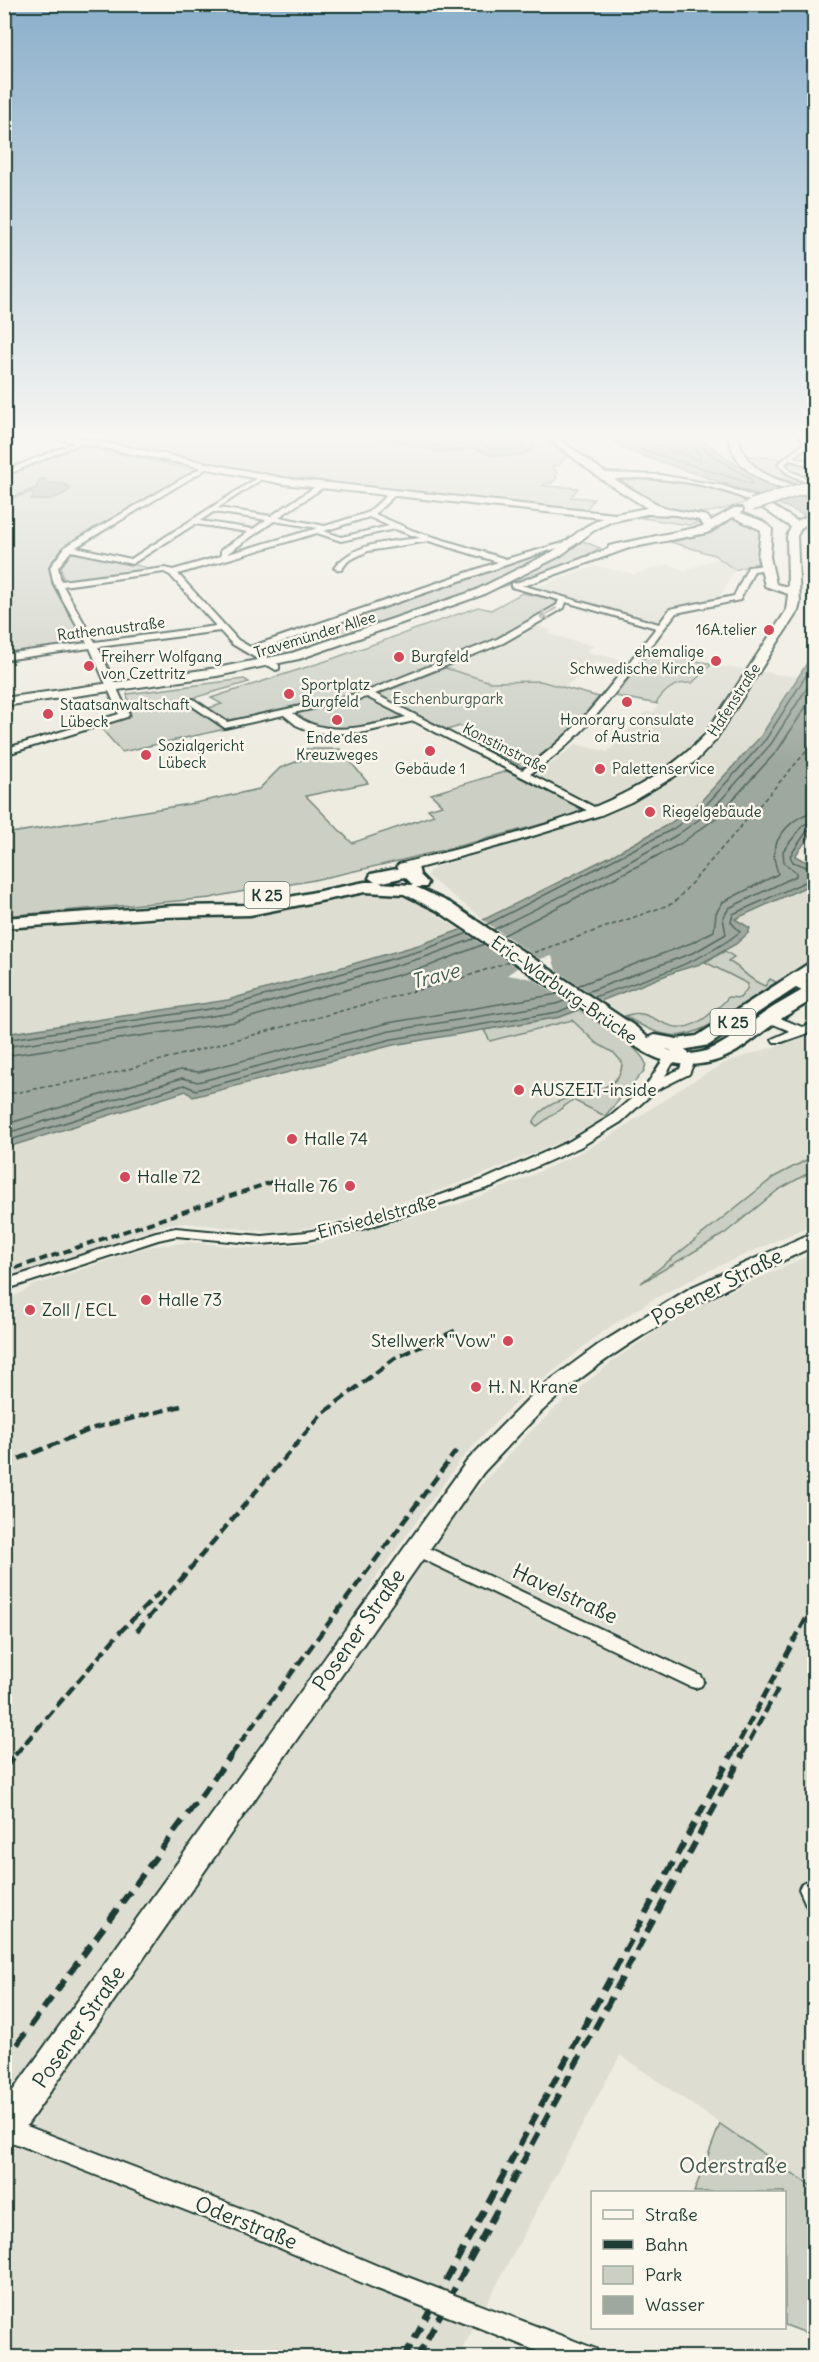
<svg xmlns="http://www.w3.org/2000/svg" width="819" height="2362" viewBox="0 0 819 2362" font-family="Delius,sans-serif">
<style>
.built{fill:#ddddd2}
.green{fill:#cbcfc4;stroke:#75867c;stroke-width:1.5}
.water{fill:#9fa89f;stroke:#6c7d74;stroke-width:1.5}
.pier{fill:#eeece1}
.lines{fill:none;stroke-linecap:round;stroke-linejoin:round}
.shore{stroke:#52685f;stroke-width:1.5}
.ferry{stroke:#455d54;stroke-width:1.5;stroke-dasharray:4.5 3;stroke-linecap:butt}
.street-casing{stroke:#1f3d34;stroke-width:4}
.secondary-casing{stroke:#1f3d34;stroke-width:4}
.primary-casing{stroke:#1f3d34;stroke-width:5}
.street{fill:#fbf7ec;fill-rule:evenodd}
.secondary{fill:#fbf7ec;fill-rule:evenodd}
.primary{fill:#fbf7ec;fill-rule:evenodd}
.rail-far2{stroke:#1f3d34;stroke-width:4;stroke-dasharray:8 4.5;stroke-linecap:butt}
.rail-far1{stroke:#1f3d34;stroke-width:4.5;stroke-dasharray:11 5;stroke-linecap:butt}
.rail{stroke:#1f3d34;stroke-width:6;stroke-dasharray:14 8;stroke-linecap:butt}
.street-bridge-casing{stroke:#1f3d34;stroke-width:26;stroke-linecap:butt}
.secondary-bridge-casing{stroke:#1f3d34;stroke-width:14;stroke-linecap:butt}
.street-bridge{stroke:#fbf7ec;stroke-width:22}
.secondary-bridge{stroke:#fbf7ec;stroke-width:11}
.oneway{stroke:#8d9a90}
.poi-dot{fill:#d1495b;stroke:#fbf7ec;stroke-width:2}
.labels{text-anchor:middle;stroke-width:5;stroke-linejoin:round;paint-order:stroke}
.far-street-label{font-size:15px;fill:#1f3d34;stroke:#fbf7ec}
.far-poi-label{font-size:15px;fill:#1f3d34;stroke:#fbf7ec;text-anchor:start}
.far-park-label{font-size:15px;fill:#415a51;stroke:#fbf7ec}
.shield{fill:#fbf7ec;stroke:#61756b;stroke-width:1.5}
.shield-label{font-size:16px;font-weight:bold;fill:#1f3d34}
.street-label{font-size:18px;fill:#1f3d34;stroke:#fbf7ec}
.poi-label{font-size:18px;fill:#1f3d34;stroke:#fbf7ec;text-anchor:start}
.water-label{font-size:20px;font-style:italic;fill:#455d54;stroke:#fbf7ec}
.near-street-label{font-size:21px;fill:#1f3d34;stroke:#fbf7ec}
.near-park-label{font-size:21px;fill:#415a51;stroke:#fbf7ec}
</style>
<rect width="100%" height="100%" fill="#eeece1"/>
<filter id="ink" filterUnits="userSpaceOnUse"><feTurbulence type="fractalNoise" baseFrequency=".0167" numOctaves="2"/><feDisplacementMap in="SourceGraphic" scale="12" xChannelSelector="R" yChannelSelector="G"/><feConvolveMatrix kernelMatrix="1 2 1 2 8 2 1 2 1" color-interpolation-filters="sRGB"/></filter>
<g filter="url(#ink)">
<g class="built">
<path d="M719 558 735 570 718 600 690 604 682 603 683 605 670 609 661 621 653 622 620 611 538 590 537 587 596 566 634 574 668 564 685 570Z"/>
<path d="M534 626 552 630 548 634 594 646 585 652 628 661 621 667 596 662 565 687 540 681 491 682 445 668 512 639Z"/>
<path d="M711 665 798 677 761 736 702 800 669 824 611 856 484 919 428 877 429 871 439 866 584 821 575 815 579 807 520 777 548 766 576 744 608 752 645 712H654L658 704 656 703 663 693 679 682 692 683Z"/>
<path d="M814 883V961L791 973 704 1031 681 1037 659 1033 636 1023 602 1001 700 964 725 951 748 933 750 927 735 920Z"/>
<path d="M378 892 414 900 460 930 422 944 228 1000 5 1034V930L219 918 271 913Z"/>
<path d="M579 1010 630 1046 640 1054 646 1064 644 1071 608 1115 565 1140 479 1176 425 1195 337 1221 293 1231 272 1232 186 1223 169 1224 5 1279V1148L186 1091 393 1045 560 1017Z"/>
<path d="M814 1034V1224L710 1270 652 1300 602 1332 518 1400 482 1436 459 1462 374 1581 363 1601 5 2099V1302L32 1286 147 1247 190 1242 252 1248 320 1243 459 1204 524 1179 579 1153 612 1135 686 1085 729 1061Z"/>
<path d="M814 1253V2188L620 2055 458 2357 5 2358V2159L43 2104 45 2092 466 1494 475 1491 528 1434 560 1404 614 1360 671 1321 710 1300Z"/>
</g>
<g class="green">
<path d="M70 435H196L219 439 252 438 261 435H309L306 437 314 438 319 435H352L391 439 440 452 475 448 491 455 510 456 532 450 535 445 523 435H538L567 456 559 465 552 466 557 473 555 475 557 478 552 483H546L543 486 578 488 571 497 594 499 585 511 276 477Z"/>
<path d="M78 445 195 470 73 542 60 551 49 566 52 584 85 644 5 655 4 476Z"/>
<path d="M747 456 777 458 814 472V477C791 488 763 476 747 456Z"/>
<path d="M624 477C661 481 715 482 747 502 688 523 667 512 618 478Z"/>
<path d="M650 515 690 517 700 522 689 525 642 518Z"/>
<path d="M734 518H739L760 529V562L735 570 714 555 671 542 712 533Z"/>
<path d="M580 540 600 548 570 564 490 591 572 548Z"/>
<path d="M564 545 483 589 286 657 275 658 263 649Z"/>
<path d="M73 551 153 569 64 581 61 567Z"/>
<path d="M522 593 555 600 557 604 496 640 395 680 381 684 370 691 233 722H225L205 709 222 704 211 698 329 660 478 607 491 610Z"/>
<path d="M649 652 707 663 711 665 692 683C675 682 666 689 656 703L658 704 615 696Z"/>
<path d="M445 668 491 682 540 681 599 697C583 717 548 761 523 767L478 745 488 740 460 726 447 730 376 695Z"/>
<path d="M244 679 249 682 186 700 225 729 122 752 98 725 131 715 127 694Z"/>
<path d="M369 697 408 719 348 730 321 731 297 717 295 712Z"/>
<path d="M305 749H340L368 783 306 796 352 843 434 815 428 809 442 805 431 794 507 771 579 807 580 810 575 815C492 838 408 860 323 878 286 887 248 888 211 898L5 916V834L195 803 259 789 280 768 301 760 305 755Z"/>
<path d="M725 951 734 957 728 961C744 969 746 979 765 986L770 979 776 982C761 993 746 1002 730 1012 688 1041 670 1044 625 1016 655 1002 669 1050 711 1013 718 1007 724 1004 728 997L740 998 747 989 748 984 705 962Z"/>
<path d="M579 1010C597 1022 639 1045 646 1064L644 1071 605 1116 573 1100 537 1126 533 1123C549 1085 623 1104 622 1062L614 1053 596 1043 572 1020 490 1041 484 1030 560 1017Z"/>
<path d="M814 1156V1170L778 1190 724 1234 641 1283 774 1177Z"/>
<path d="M720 2124 814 2188V2336L785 2325 784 2192H694Z"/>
</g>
<g class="water">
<path d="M352 435H523L535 445 532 450 523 454 510 456 491 455 475 448 440 452 391 439Z"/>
<path d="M606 435H696L738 466 814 502V519L753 493 625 450Z"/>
<path d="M40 479 46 480V483L64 484 71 488C64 497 42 503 31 499L35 493 32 492 5 500 36 488Z"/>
<path d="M814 652V830L795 856 814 866V883L735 919 750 928 748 933 736 944 700 964 677 971 560 1017 393 1045 193 1097 186 1091 5 1148V1034L228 1000 422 944 471 926 611 856 669 824 702 800 761 736Z"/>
</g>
<path class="pier" d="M480 918 539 959 552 956 556 970 605 1003 582 1012 533 979 507 975 517 968 458 928Z"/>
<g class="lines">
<g class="shore">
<path d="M399 435 440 446 475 442 492 449 510 450 524 447 520 435"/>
<path d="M615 435 628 445 752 484 751 479 709 453 693 435"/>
<path d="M627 435 700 460 701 456 689 445 685 435"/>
<path d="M814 828 807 831 790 856 793 862 814 870"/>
<path d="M486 925 673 829 706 805 766 739 814 663"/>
<path d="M493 930 618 868 677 835 711 811 771 744 814 677"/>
<path d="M502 936 680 844 716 818 778 750 814 694"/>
<path d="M577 986 691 943 714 931 716 913 723 902 778 874C777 868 774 862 774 855 774 835 796 815 814 812"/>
<path d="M587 992 695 952 726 934 723 918 729 908 796 876V872L784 863 783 851 803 825 814 821"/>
<path d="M594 997C644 979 698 965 740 932L731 922 733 914 814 878"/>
<path d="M4 1040 229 1006 423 950 468 933"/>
<path d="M4 1047 232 1013 425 957 476 938"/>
<path d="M4 1056 234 1022 429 966 484 944"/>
<path d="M4 1125 180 1070 199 1072 388 1023 558 994"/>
<path d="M4 1134 182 1078 198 1082 390 1031 556 1004 567 1000"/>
<path d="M4 1142 184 1085 196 1090 392 1039 558 1012 575 1005"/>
</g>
<g class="ferry">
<path d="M527 955 674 903 805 753 814 737"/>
<path d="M4 1095 103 1076 462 978 511 961"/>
</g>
<defs>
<g id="street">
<path d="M21 435H32L4 442V438Z"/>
<path d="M798 435H805L808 438 809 445 794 457 814 463V467L790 460 785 464 791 471 814 482V486L787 473 778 464 803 444V440Z"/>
<path d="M81 440 86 441 4 476V471Z"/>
<path d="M206 465 208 468 76 547 131 559 260 476 262 477V479L218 508 271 516 321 483H324V487L279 517 325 526 367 513 392 491H395V495L375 514 414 531 506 559 574 540 578 542 544 552 256 651 279 665V669L276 670 232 644 220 631 98 647 129 715 127 717 4 755V749L119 714 90 648 4 660V654L87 643 54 584 50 567 66 546ZM213 512H214L266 520 253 529 200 521ZM369 517 389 526 341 537 324 531ZM274 521 318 528 228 554V553ZM195 524 248 532 221 550V556L173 570 165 568 61 581 58 567 71 551 132 564ZM395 529 420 538C389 542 354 542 334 568L341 570 348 561 368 551 429 541 498 562 250 647 238 640 178 574 317 533 341 541ZM164 572 170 575 216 626 95 642 63 586Z"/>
<path d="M766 565H769V569L754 571 740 600 676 613C633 668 591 735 530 774L600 810 601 812 596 815 414 721 365 732 330 734 310 731 296 725 284 715 225 728 185 701 193 699 227 722 365 692 497 639 557 605 559 600 511 587V583H514L659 624 670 609 734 596 748 567ZM566 602 656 628C615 679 578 735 522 770L375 694 503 643 564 608ZM367 697 406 717C369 726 325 740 293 713Z"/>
<path d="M770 1014 802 1027 814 1024V1031L782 1042H774L772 1039 790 1031 766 1021 764 1018Z"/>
<path d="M664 1039C677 1043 687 1049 695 1060L689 1074 655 1091 621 1122 580 1147 493 1186 366 1228 307 1240 262 1244 176 1236 158 1240 4 1290V1280L156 1232 176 1228 262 1236 307 1232 359 1221 441 1195 483 1180 570 1141 611 1116 646 1086 666 1055 670 1054 676 1058 665 1076 680 1069 683 1060 678 1055 658 1043Z"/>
<path d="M416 1542 701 1676 704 1681 701 1686 695 1688 689 1686 410 1553 408 1548 410 1543Z"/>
<path d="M809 1880 814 1882V1909L807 1907 799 1889 802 1883Z"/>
<path d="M6 2118 253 2213 385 2269 389 2277 385 2285 377 2289 251 2236 4 2139Z"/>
<path d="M473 2302 596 2349 599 2358H554L465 2322 461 2314 465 2306Z"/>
</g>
<g id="secondary">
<path d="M49 435H66L283 478 615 514 647 508 601 479 544 435H554L606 473 660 475 724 486 763 500 797 521 810 515 814 516V519L801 528 797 536 800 603 798 611 714 742 697 760 675 776 631 802 601 815 510 843 404 872 396 867 399 864C500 837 629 815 704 736L786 611 788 594 765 586 758 557 761 530 733 517 707 533 629 548 526 585H518L516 583 608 549 609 546 704 526 699 520 676 515 647 514 610 522 593 531 560 556 482 595 299 659 217 676 4 706V698L217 668 292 653 474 591 552 552 585 527 602 518 283 484 54 438ZM614 479C659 476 715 483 756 504 768 511 779 520 791 527L787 536 788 587 776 584 770 557 772 529 762 521 741 513 743 510 742 508H734L711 521 707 516 664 508Z"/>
<path d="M728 435H738C746 477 779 479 814 491V497C778 490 734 476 728 435Z"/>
<path d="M794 975 814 985V997L788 984 786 980Z"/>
<path d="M814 1232V1246C721 1290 632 1333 553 1401 528 1423 506 1449 483 1473L15 2142 4 2147V2103L467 1461 537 1390 598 1345 692 1287Z"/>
</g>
<path id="primary" d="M412 866 418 867 420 875 428 883 426 887H416L450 903 636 1027 648 1038 655 1035 677 1039 697 1036 808 964 814 963V976L709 1045 677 1051 666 1049C705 1066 733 1035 763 1014 777 1004 793 996 808 987L814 986V999C801 1007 787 1014 775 1023 762 1032 750 1043 737 1051 697 1075 655 1066 622 1035L438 911 404 894 365 892 250 915 162 917 4 928V918L174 906 250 905 365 882H375L369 878 371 874ZM405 877 413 885 379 883Z"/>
</defs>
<use href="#street" class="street-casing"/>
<use href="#secondary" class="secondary-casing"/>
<use href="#primary" class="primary-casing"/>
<use href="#street" class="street"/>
<use href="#secondary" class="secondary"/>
<use href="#primary" class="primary"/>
<path class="rail-far2" d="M4 1272 278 1180"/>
<g class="rail-far1">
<path d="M4 1465 94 1428 181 1406"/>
<path d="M137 1631 321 1415 395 1358 457 1330"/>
<path d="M15 1755 120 1632 161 1591"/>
<path d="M231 1755 456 1451"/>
<path d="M732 1755 814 1604"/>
<path d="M742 1755 780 1685"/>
</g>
<g class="rail">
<path d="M4 1768 16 1754"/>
<path d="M4 2062 232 1754"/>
<path d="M404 2358 732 1754"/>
<path d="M417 2358 743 1754"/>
</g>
<defs>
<path id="street-bridge" d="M377 2277 473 2314"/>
<path id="secondary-bridge" d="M752 505 808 487"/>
</defs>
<use href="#street-bridge" class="street-bridge-casing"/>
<use href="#secondary-bridge" class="secondary-bridge-casing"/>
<use href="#street-bridge" class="street-bridge"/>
<use href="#secondary-bridge" class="secondary-bridge"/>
</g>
<defs><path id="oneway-shaft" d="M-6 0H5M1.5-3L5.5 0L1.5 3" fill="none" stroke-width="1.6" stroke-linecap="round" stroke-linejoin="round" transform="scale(1.5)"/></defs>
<use class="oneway" href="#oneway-shaft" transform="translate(548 613) rotate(149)"/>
</g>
<linearGradient id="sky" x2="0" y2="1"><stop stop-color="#8bafcb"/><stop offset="0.57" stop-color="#f7f6f2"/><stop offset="1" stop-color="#f7f6f2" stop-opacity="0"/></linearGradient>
<rect width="819" height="765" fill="url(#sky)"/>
<g class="poi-dot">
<circle cx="769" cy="630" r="6"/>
<circle cx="399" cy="657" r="6"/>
<circle cx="716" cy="661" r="6"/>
<circle cx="89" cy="666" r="6"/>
<circle cx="289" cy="694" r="6"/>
<circle cx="627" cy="702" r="6"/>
<circle cx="48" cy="714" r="6"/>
<circle cx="337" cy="720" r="6"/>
<circle cx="430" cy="751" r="6"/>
<circle cx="146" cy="755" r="6"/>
<circle cx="600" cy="769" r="6"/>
<circle cx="650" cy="812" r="6"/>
<circle cx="519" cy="1090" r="6"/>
<circle cx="292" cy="1139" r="6"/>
<circle cx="125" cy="1177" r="6"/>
<circle cx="350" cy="1186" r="6"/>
<circle cx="146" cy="1300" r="6"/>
<circle cx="30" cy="1310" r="6"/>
<circle cx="508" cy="1341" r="6"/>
<circle cx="476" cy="1387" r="6"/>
</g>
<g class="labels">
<g class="far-street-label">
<text transform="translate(111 629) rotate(-7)" y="5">Rathenaustraße</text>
<text transform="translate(315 635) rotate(-17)" y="5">Travemünder Allee</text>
<text transform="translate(734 700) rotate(-57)" y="5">Hafenstraße</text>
<text transform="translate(505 748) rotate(27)" y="5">Konstinstraße</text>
</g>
<g class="far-poi-label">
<text x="757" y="635" text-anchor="end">16A.telier</text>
<text x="704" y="657" text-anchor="end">ehemalige<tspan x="704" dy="17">Schwedische Kirche</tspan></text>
<text x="101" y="662">Freiherr Wolfgang<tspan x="101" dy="17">von Czettritz</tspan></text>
<text x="411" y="662">Burgfeld</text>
<text x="301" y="690">Sportplatz<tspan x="301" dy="17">Burgfeld</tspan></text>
<text x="60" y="710">Staatsanwaltschaft<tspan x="60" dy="17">Lübeck</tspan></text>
<text x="627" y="725" text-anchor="middle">Honorary consulate<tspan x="627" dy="17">of Austria</tspan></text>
<text x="337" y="743" text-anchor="middle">Ende des<tspan x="337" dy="17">Kreuzweges</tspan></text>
<text x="158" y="751">Sozialgericht<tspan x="158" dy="17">Lübeck</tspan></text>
<text x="430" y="774" text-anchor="middle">Gebäude 1</text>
<text x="612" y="774">Palettenservice</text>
<text x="662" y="817">Riegelgebäude</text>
</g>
<g class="far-park-label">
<text x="448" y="704">Eschenburgpark</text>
</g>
<g class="shield">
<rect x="244.5" y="882" width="45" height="26" rx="4.5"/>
<rect x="710.5" y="1009" width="45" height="26" rx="4.5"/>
</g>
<g class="shield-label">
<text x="267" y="901">K 25</text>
<text x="733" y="1028">K 25</text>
</g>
<g class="street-label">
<text transform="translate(564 990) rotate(35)" y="6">Eric-Warburg-Brücke</text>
<text transform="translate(377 1217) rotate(-15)" y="6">Einsiedelstraße</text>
</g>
<g class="poi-label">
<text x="531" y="1096">AUSZEIT-inside</text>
<text x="304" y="1145">Halle 74</text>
<text x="137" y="1183">Halle 72</text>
<text x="338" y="1192" text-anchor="end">Halle 76</text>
<text x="158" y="1306">Halle 73</text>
<text x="42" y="1316">Zoll / ECL</text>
<text x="496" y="1347" text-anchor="end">Stellwerk "Vow"</text>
<text x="488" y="1393">H. N. Krane</text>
</g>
<g class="water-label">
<text transform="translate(435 976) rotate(-15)" y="7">Trave</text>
</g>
<g class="near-street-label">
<text transform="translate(717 1287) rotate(-27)" y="7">Posener Straße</text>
<text transform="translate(565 1594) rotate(25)" y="7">Havelstraße</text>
<text transform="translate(359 1630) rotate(-55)" y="7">Posener Straße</text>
<text transform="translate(79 2027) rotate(-55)" y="7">Posener Straße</text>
<text transform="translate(246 2223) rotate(22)" y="7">Oderstraße</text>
</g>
<g class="near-park-label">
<text x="733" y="2173">Oderstraße</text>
</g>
</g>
<rect width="819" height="2362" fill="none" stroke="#fbf7ec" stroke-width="24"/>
<rect x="12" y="12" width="795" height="2338" fill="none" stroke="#1f3d34" stroke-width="2" filter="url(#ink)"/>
<rect x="591" y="2191" width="195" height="138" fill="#fbf7ec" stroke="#a3ada2" stroke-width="1.5"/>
<rect x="603" y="2210" width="30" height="9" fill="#fbf7ec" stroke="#a3ada2" stroke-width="1.5"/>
<text x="645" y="2221" font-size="18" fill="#1f3d34">Straße</text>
<rect x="603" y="2240" width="30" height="9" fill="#1f3d34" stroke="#a3ada2" stroke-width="1.5"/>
<text x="645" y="2251" font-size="18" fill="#1f3d34">Bahn</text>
<rect x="603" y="2266" width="30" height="18" fill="#cbcfc4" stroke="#a3ada2" stroke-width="1.5"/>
<text x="645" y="2281" font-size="18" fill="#1f3d34">Park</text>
<rect x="603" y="2296" width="30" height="18" fill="#9fa89f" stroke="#a3ada2" stroke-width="1.5"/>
<text x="645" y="2311" font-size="18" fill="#1f3d34">Wasser</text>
</svg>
